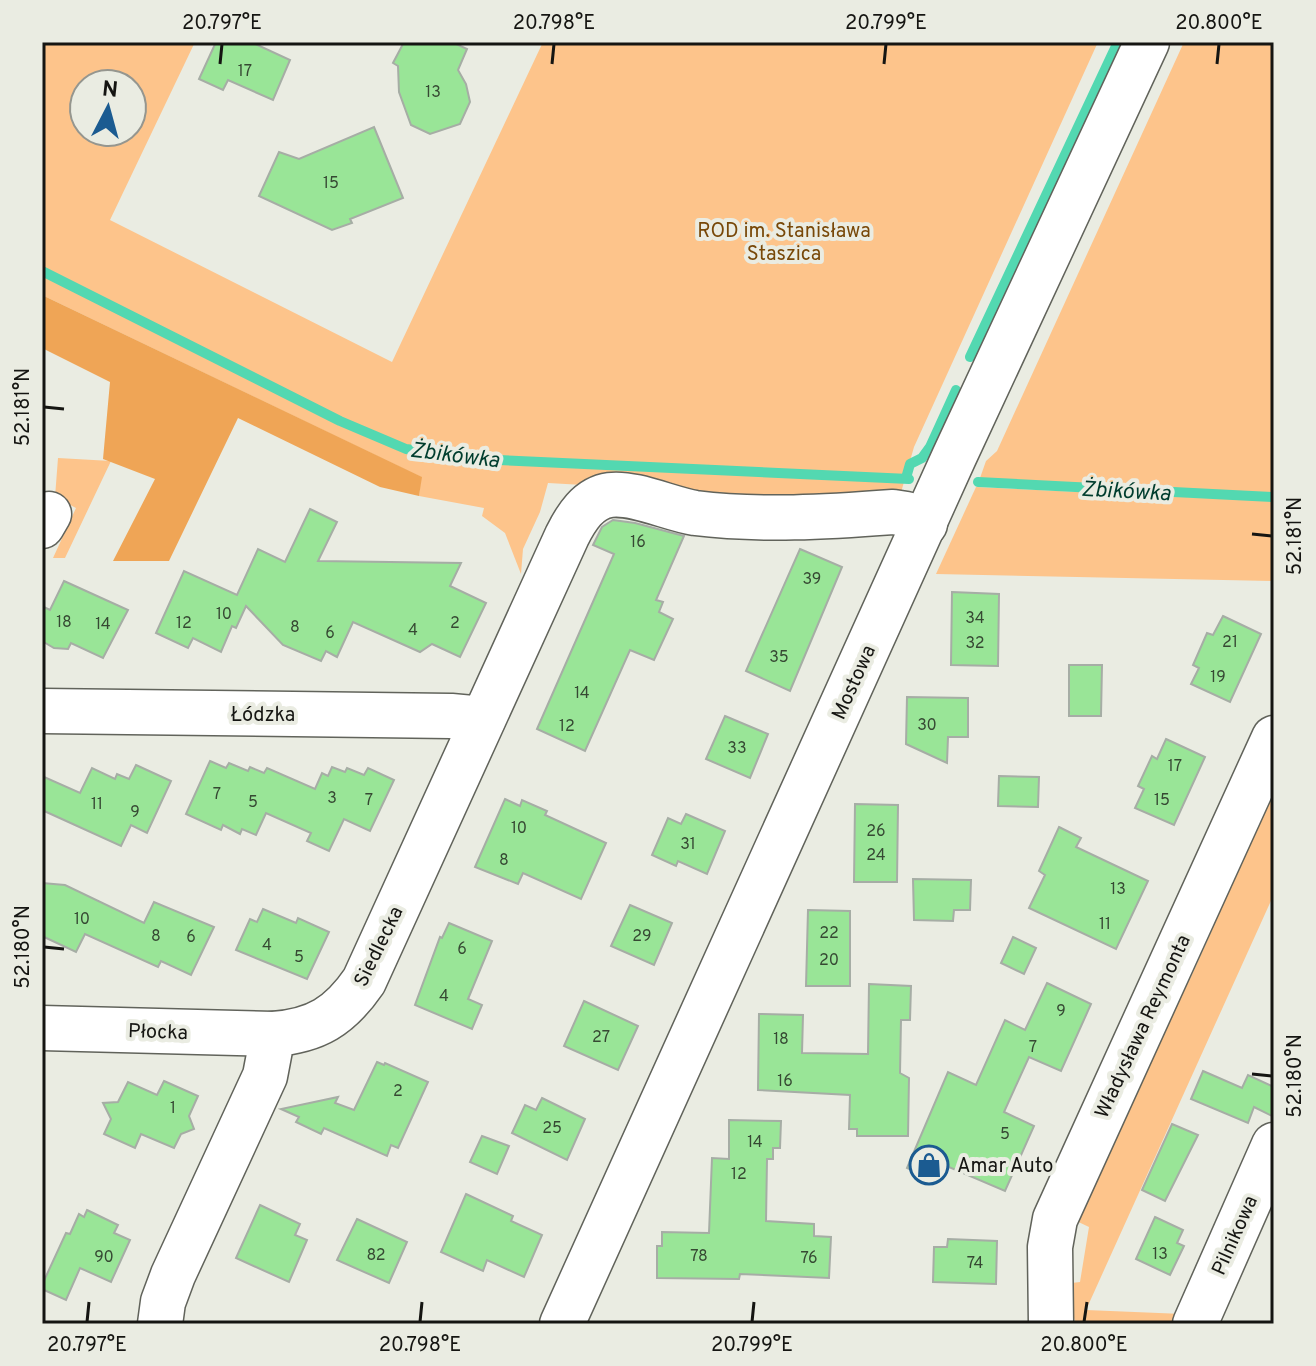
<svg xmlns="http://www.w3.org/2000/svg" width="1316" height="1366" viewBox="0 0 1316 1366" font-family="Overpass,sans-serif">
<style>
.green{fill:#fdc48b;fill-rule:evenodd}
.forest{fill:#efa556}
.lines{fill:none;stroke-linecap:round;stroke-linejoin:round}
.stream{stroke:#53d8b1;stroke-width:10}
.building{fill:#99e597;stroke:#a6ada5;stroke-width:2}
.minor-casing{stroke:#61635b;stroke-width:47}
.minor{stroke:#fff;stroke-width:44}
.ticks{fill:none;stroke:#151512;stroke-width:3}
.labels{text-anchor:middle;stroke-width:8;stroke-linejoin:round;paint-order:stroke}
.number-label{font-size:16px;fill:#364933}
.park-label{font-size:20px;fill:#784808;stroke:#eaece2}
.street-label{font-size:20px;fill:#151512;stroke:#eaece2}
.poi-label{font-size:20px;fill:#151512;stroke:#eaece2;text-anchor:start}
.water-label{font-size:22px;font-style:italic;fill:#003d2e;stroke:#eaece2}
.neatline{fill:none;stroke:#151512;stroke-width:3}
.ticks-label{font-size:20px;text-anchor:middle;fill:#151512}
</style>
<rect width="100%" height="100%" fill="#eaece2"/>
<g class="green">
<path d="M42 42H195L110 220 392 362 543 42H1098L914 447 898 503 548 483 540 512 523 549 521 574 505 533 482 516 484 508 419 496 421 477 42 295ZM84 84H132V132H84Z"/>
<path d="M1184 42H1274V493L980 478 986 461 997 451Z"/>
<path d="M58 458 111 461 65 558H53L76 508 55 497Z"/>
<path d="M976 487 1274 501V581L936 574Z"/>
<path d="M1274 763V894L1086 1310 1183 1314V1324H1076L1063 1284 1080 1282 1089 1227 1068 1217 1176 975 1190 979 1213 928 1200 923Z"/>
</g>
<path class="forest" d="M42 295 422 477 419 496 380 487 238 418 169 561H113L155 479 103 459 110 382 42 348Z"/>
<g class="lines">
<g class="stream">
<path d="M42 271 340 421 406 449 478 459 909 479"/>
<path d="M970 357 1118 42"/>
<path d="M906 478 910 464 922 458 930 447 956 390"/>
<path d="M978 482 1274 497"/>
</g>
</g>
<g class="building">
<path d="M216 42H251L290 60 273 100 228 80 223 90 199 79Z"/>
<path d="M404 42H452L467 49 458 70 466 84 470 102 460 124 430 134 411 125 399 92 398 66 393 63Z"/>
<path d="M374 127 403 198 350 219 352 223 332 230 259 196 279 152 299 159Z"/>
<path d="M310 509 337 522 318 561 461 563 450 586 486 603 460 657 432 644 420 652 353 622 337 657 326 651 321 661 283 645 246 606 236 628 232 626 221 652 193 638 188 648 156 633 184 571 237 595 258 549 285 562Z"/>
<path d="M613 520 635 523 684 536 656 600 663 602 659 612 673 619 654 660 630 650 585 751 537 729 614 554 593 545 602 527Z"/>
<path d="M800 549 842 567 790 691 746 671Z"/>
<path d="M64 581 128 610 103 658 71 643 68 649 54 648 42 641V606L50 610Z"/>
<path d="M952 592 999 594 998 666 951 665Z"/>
<path d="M1223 616 1261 634 1230 702 1191 684 1199 668 1193 665 1207 633 1213 635Z"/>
<path d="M1069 665H1102L1101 716H1069Z"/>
<path d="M907 697 968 698V737H948L947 763 906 744Z"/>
<path d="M725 716 768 734 750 778 706 759Z"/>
<path d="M1166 739 1205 757 1174 825 1135 808 1144 789 1138 786 1152 756 1157 759Z"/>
<path d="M210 761 226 768 229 763 248 771 250 767 264 773 267 768 315 789 322 773 328 776 332 767 345 772 347 768 364 775 368 768 394 780 370 831 344 819 329 851 307 841 311 833 266 813 256 835 242 829 240 834 223 825 221 830 186 814Z"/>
<path d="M136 765 171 781 147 833 131 825 121 846 42 810V776L80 793 92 768 115 779 117 774 129 779Z"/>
<path d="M999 776 1039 777 1038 807 998 806Z"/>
<path d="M505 799 520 806 522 800 547 811 545 815 606 843 581 899 523 873 518 884 475 867Z"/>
<path d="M855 804 898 805 897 882H854Z"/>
<path d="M686 814 725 831 707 874 678 861 676 866 652 855 668 818 681 824Z"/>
<path d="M1059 827 1081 838 1076 847 1148 881 1116 949 1029 908 1045 875 1039 871Z"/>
<path d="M913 879 971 880 970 910H954L953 921 914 920Z"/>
<path d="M42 883 65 885 144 923 154 902 214 927 191 975 161 961 158 967 85 934 76 952 42 936Z"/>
<path d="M630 905 672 923 654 965 611 946Z"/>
<path d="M263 909 296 923 298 918 329 932 307 979 236 950 250 919 257 922Z"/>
<path d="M808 910 850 911V986H806Z"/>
<path d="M449 923 492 941 468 999 482 1005 472 1029 415 1005 440 937 442 938Z"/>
<path d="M1013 937 1036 948 1024 974 1001 963Z"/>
<path d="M1047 983 1091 1004 1061 1071 1029 1057 1004 1112 1034 1126 1005 1191 942 1164 934 1180 907 1168 948 1072 976 1085 1005 1020 1025 1030Z"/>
<path d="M869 984 911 986 910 1020H901L900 1073 909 1078 908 1136H857V1129H849L850 1095 758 1090 759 1014 803 1015 802 1053 868 1054Z"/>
<path d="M584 1001 638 1026 618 1070 564 1046Z"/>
<path d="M377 1062 384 1065 385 1063 428 1082 398 1148 391 1145 387 1156 324 1128 321 1134 296 1122 299 1117 281 1109 338 1097 335 1103 354 1110Z"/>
<path d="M1203 1071 1242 1088 1248 1075 1274 1087V1117L1254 1107 1248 1123 1191 1099Z"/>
<path d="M164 1081 198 1096 189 1116 194 1129 181 1134 174 1148 141 1134 135 1148 104 1134 111 1119 103 1103 118 1102 128 1082 157 1095Z"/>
<path d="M542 1098 585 1119 567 1160 512 1133 525 1105 536 1110Z"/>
<path d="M729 1120 781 1121 780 1148H773V1159H767L766 1221 814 1224V1236L831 1237 829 1278 740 1274 739 1279 657 1278V1246H662V1232L709 1233 712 1158 729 1159Z"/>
<path d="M1172 1124 1198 1135 1165 1201 1142 1190Z"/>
<path d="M482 1136 509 1146 497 1174 470 1162Z"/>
<path d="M466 1194 513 1216 511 1221 542 1235 524 1277 487 1260 483 1271 441 1252Z"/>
<path d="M260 1205 300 1224 295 1235 307 1240 289 1282 236 1258Z"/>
<path d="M87 1210 118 1225 114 1233 130 1240 111 1282 80 1268 66 1300 42 1289V1285L66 1233 70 1234 79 1214 84 1217Z"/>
<path d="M1155 1217 1183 1230 1177 1243 1184 1246 1170 1275 1136 1259Z"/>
<path d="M357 1219 407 1242 389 1283 337 1260Z"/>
<path d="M948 1239 997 1241 996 1284 933 1282 934 1247H947Z"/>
</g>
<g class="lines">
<defs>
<g id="minor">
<path d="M42 526 49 514"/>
<path d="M42 711 451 716 483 719"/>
<path d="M42 1028 273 1034"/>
<path d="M160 1324 163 1302 173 1275 265 1076 273 1034C316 1031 340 1016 364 981L567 536C576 518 588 498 610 495 635 492 670 509 695 513 761 521 827 517 893 512L906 514 925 524"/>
<path d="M562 1324 954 457 1147 42"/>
<path d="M1051 1324 1050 1247 1055 1219 1274 738"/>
<path d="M1195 1324 1274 1145"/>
</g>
</defs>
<use href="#minor" class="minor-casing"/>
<use href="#minor" class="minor"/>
</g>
<path class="ticks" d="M220 64 222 44M552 64 554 44M884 64 886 44M1217 64 1219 44M44 407 64 409M1252 534 1272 536M44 947 64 949M1252 1074 1272 1076M87 1322 89 1302M420 1322 422 1302M752 1322 754 1302M1084 1322 1087 1302"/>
<defs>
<symbol id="shop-ring" viewBox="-11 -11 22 22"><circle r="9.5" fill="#eaece2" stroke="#1b5b91" stroke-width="1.5"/><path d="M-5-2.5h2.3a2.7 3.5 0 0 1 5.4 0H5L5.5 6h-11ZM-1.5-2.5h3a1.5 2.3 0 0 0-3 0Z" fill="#1b5b91"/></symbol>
</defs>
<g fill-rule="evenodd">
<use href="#shop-ring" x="907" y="1143" width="44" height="44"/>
</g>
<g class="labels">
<g class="number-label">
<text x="245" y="76">17</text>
<text x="433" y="97">13</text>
<text x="331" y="188">15</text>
<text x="638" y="547">16</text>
<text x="812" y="584">39</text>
<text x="224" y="619">10</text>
<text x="975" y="623">34</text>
<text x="64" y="627">18</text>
<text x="184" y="628">12</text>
<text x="455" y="628">2</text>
<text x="103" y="629">14</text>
<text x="295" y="632">8</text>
<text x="413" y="635">4</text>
<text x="330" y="638">6</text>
<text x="1230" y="647">21</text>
<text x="975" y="648">32</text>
<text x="779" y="662">35</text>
<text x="1218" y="682">19</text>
<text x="582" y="698">14</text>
<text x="927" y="730">30</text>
<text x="567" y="731">12</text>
<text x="737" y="753">33</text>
<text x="1175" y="771">17</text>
<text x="217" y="799">7</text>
<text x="332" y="803">3</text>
<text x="369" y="805">7</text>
<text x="1162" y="805">15</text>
<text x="253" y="807">5</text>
<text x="97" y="809">11</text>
<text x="135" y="817">9</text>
<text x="519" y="833">10</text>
<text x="876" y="836">26</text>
<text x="688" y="849">31</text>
<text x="876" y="860">24</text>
<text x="504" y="865">8</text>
<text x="1118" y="894">13</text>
<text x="82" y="924">10</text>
<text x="1105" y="929">11</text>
<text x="829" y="938">22</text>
<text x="156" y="941">8</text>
<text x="642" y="941">29</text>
<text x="191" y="942">6</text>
<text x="267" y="950">4</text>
<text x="462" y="954">6</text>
<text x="299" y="962">5</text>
<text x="829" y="965">20</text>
<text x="444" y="1001">4</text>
<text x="1061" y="1016">9</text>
<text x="601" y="1042">27</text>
<text x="781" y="1044">18</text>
<text x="1033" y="1052">7</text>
<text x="785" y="1086">16</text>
<text x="398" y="1096">2</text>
<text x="173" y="1113">1</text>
<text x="552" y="1133">25</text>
<text x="1005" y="1139">5</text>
<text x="755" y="1147">14</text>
<text x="739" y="1179">12</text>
<text x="1160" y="1259">13</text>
<text x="376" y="1260">82</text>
<text x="699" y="1261">78</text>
<text x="104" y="1262">90</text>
<text x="809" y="1263">76</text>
<text x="975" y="1268">74</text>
</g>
<g class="park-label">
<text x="784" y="237">ROD im. Stanisława<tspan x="784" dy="23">Staszica</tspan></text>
</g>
<g class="street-label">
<text transform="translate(853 682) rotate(-66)" y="7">Mostowa</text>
<text x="263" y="721">Łódzka</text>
<text transform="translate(378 946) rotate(-64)" y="7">Siedlecka</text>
<text transform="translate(1142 1026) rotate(-65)" y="7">Władysława Reymonta</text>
<text transform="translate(158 1031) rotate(2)" y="7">Płocka</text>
<text transform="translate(1234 1235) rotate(-66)" y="7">Pilnikowa</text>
</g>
<g class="poi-label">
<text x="957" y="1172">Amar Auto</text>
</g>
<g class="water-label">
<text transform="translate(455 454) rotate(7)" y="8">Żbikówka</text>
<text transform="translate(1126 490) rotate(3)" y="8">Żbikówka</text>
</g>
</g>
<rect width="1316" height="1366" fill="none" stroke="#eaece2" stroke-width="88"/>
<g transform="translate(108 108) rotate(6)"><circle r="38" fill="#eaece2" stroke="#95968f" stroke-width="2"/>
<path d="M0-6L14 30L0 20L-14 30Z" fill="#1b5b91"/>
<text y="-12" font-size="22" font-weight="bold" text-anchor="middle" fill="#151512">N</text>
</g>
<rect x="44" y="44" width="1228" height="1278" class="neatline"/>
<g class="ticks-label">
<text x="222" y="29">20.797°E</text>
<text x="554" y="29">20.798°E</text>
<text x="886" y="29">20.799°E</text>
<text x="1219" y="29">20.800°E</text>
<text transform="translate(22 407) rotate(-90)" y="7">52.181°N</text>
<text transform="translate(1294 536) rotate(-90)" y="7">52.181°N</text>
<text transform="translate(22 947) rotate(-90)" y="7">52.180°N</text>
<text transform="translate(1294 1076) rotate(-90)" y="7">52.180°N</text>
<text x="87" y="1351">20.797°E</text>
<text x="420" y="1351">20.798°E</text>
<text x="752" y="1351">20.799°E</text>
<text x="1084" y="1351">20.800°E</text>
</g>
</svg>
